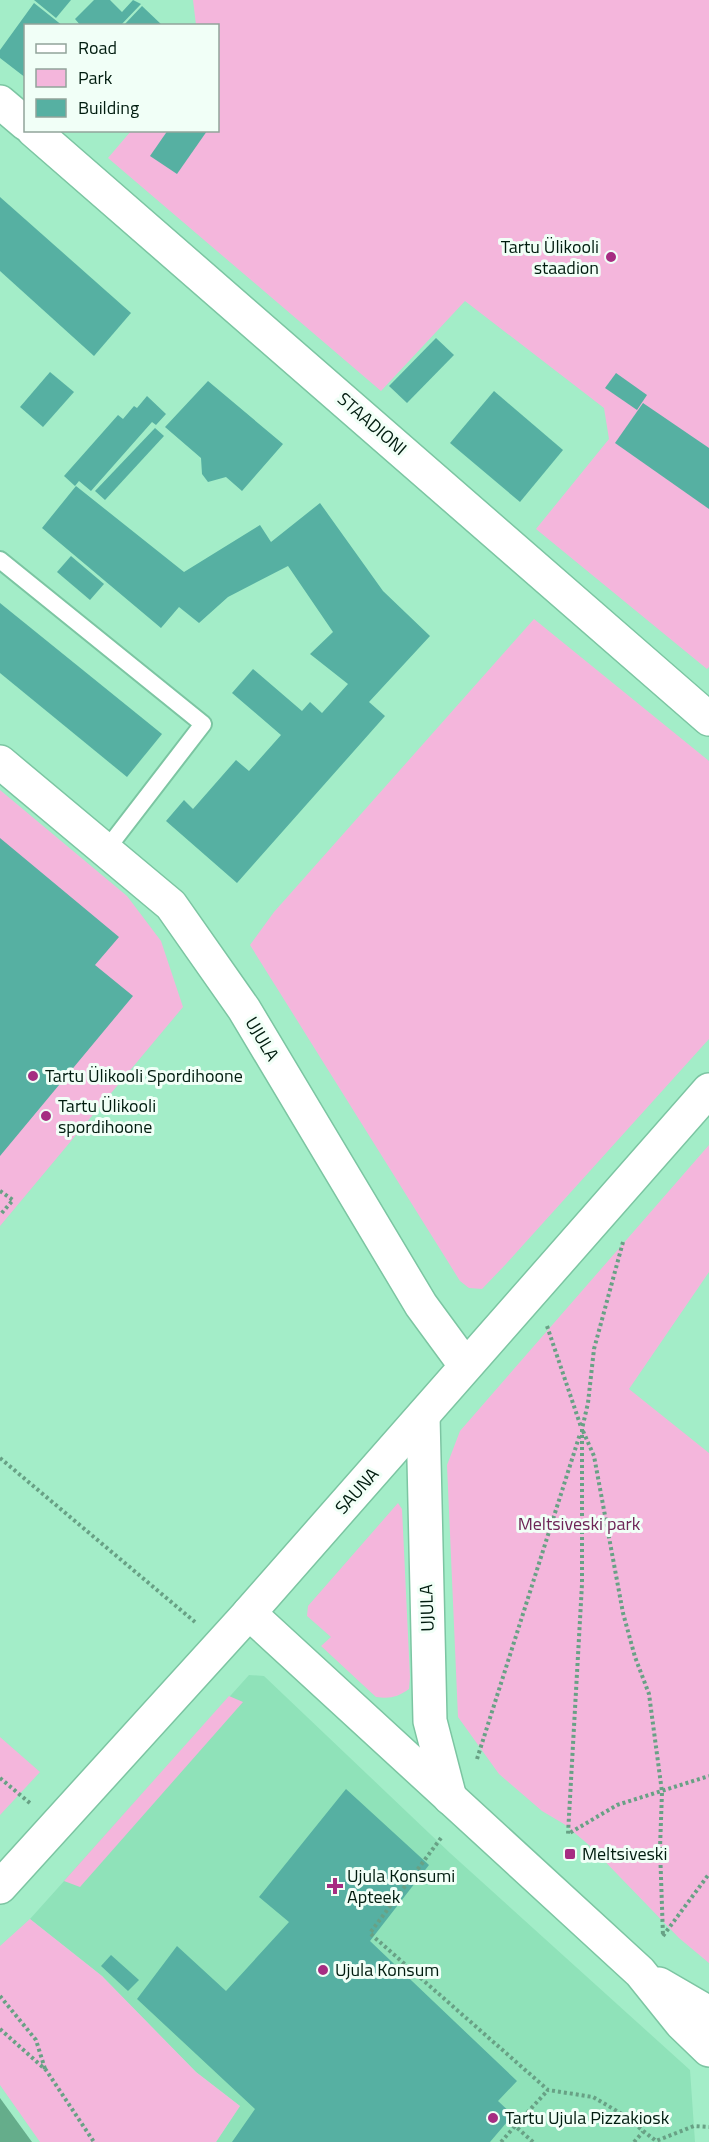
<svg xmlns="http://www.w3.org/2000/svg" width="709" height="2142" viewBox="0 0 709 2142" font-family="'Titillium Web',sans-serif">
<style>
.built{fill:#8fe2b9}
.green{fill:#f4b6dc}
.water{fill:#65ad8b}
.building{fill:#56b0a2}
.lines{fill:none;stroke-linecap:round;stroke-linejoin:round}
.service-casing{stroke:#7cc5a2;stroke-width:20}
.minor-casing{stroke:#7cc5a2;stroke-width:36}
.tertiary-casing{stroke:#7cc5a2;stroke-width:36}
.path{stroke:#68a185;stroke-width:4;stroke-dasharray:3 3;stroke-linecap:butt}
.service{stroke:#fff;stroke-width:16}
.minor{stroke:#fff;stroke-width:33}
.tertiary{stroke:#fff;stroke-width:33}
.poi-dot{fill:#a62d82;stroke:#f1fff7;stroke-width:2}
.labels{text-anchor:middle;stroke-width:6;stroke-linejoin:round;paint-order:stroke}
.poi-label{font-size:18px;fill:#001c0f;stroke:#f1fff7;text-anchor:start}
.street-label{font-size:18px;fill:#001c0f;stroke:#f1fff7}
.park-label{font-size:18px;fill:#6e2557;stroke:#f1fff7}
</style>
<rect width="100%" height="100%" fill="#a3edc8"/>
<path class="built" d="M249 1675 264 1676 450 1853 690 2070 695 2142H216L240 2106 196 2072 102 1976 30 1919Z"/>
<g class="green">
<path d="M193 0H709V667L707 669 536 529 609 439 604 408 465 301 381 391 108 158 131 131 218 130V26L196 25Z"/>
<path d="M534 619 709 761V1039L506 1264 482 1289 469 1288 460 1281 250 945 274 912Z"/>
<path d="M0 790 127 896 161 941 183 1007 0 1226Z"/>
<path d="M709 1145V1272L629 1389 709 1453V1963L679 1938 589 1845 564 1824 542 1811 499 1774 458 1717 447 1465 460 1431Z"/>
<path d="M398 1503 402 1509 410 1677 409 1689C397 1697 391 1699 376 1697L321 1646 331 1637 307 1616 308 1606Z"/>
<path d="M229 1696 243 1702 80 1887 64 1881Z"/>
<path d="M0 1737 40 1772 0 1815Z"/>
<path d="M30 1919 102 1976 196 2072 240 2106 216 2142H40L0 2085V1946Z"/>
</g>
<path class="water" d="M0 2098 32 2142H0Z"/>
<g class="building">
<path d="M34 0H71L56 18Z"/>
<path d="M94 0H110L122 12 133 0 141 4 120 26H81L75 19Z"/>
<path d="M34 3 63 26H26V78L0 58V50Z"/>
<path d="M142 6 163 26H123Z"/>
<path d="M168 130 207 131 177 174 150 156Z"/>
<path d="M0 197 131 313 94 356 0 271Z"/>
<path d="M436 338 454 355 407 403 389 386Z"/>
<path d="M50 372 74 392 43 427 20 407Z"/>
<path d="M616 373 647 395 637 410 605 388Z"/>
<path d="M208 381 283 444 242 491 226 477 208 482 202 474 201 458 165 427Z"/>
<path d="M494 391 563 450 520 502 450 443Z"/>
<path d="M147 396 166 414 156 425 152 422 91 491 79 481 75 486 64 476 118 415 123 419 134 406 137 408Z"/>
<path d="M643 403 709 448V509L615 443Z"/>
<path d="M155 428 164 436 105 500 95 491Z"/>
<path d="M76 486 184 572 260 525 271 542 320 503 383 591 430 636 369 702 385 716 237 883 166 821 184 800 193 809 236 760 249 771 281 735 232 693 253 669 302 711 310 702 322 713 348 684 310 654 333 632 288 566 228 597 199 623 179 607 161 628 42 528Z"/>
<path d="M71 556 104 584 90 600 57 572Z"/>
<path d="M0 603 162 734 127 777 0 673Z"/>
<path d="M0 838 119 937 95 965 133 996 0 1156Z"/>
<path d="M346 1789 429 1865 370 1941 517 2081 498 2101 513 2115 490 2142H232L255 2109 137 1999 177 1946 226 1991 289 1922 259 1897Z"/>
<path d="M111 1955 139 1980 128 1991 101 1966Z"/>
</g>
<g class="lines">
<defs>
<path id="service" d="M0 560 203 724 106 850"/>
<g id="minor">
<path d="M0 102 26 124"/>
<path d="M33 130 709 719"/>
<path d="M0 762 171 905 244 1009 421 1305 465 1365"/>
<path d="M423 1416 430 1721 450 1798"/>
<path d="M249 1613 709 1090"/>
</g>
<g id="tertiary">
<path d="M0 1887 249 1613 640 1972 681 2023 709 2050"/>
<path d="M659 1984 709 2013"/>
</g>
</defs>
<use href="#service" class="service-casing"/>
<use href="#minor" class="minor-casing"/>
<use href="#tertiary" class="tertiary-casing"/>
<g class="path">
<path d="M0 1191 13 1200 0 1215"/>
<path d="M623 1242 594 1349 588 1403 582 1429V1584L568 1834 617 1805 709 1776"/>
<path d="M547 1326 581 1427"/>
<path d="M583 1431 594 1456 623 1613 635 1657 649 1694 662 1792 660 1848 663 1936"/>
<path d="M0 1458 195 1622"/>
<path d="M477 1759 580 1434"/>
<path d="M0 1778 31 1804"/>
<path d="M441 1838 370 1933 374 1937 548 2090 593 2097 622 2114 656 2141 694 2126 709 2127"/>
<path d="M663 1936 709 1874"/>
<path d="M0 1996 36 2040 45 2069"/>
<path d="M0 2029 46 2070 94 2142"/>
<path d="M501 2142 515 2126"/>
<path d="M533 2142 515 2126 548 2090"/>
<path d="M634 2142 643 2132"/>
</g>
<use href="#service" class="service"/>
<use href="#minor" class="minor"/>
<use href="#tertiary" class="tertiary"/>
</g>
<g class="poi-dot">
<circle cx="611" cy="257" r="6"/>
<circle cx="33" cy="1076" r="6"/>
<circle cx="46" cy="1116" r="6"/>
<rect x="564" y="1848" width="12" height="12" rx="3"/>
<path d="M332 1877h6v6h6v6h-6v6h-6v-6h-6v-6h6z"/>
<circle cx="323" cy="1970" r="6"/>
<circle cx="493" cy="2118" r="6"/>
</g>
<g class="labels">
<g class="poi-label">
<text x="599" y="253" text-anchor="end">Tartu Ülikooli<tspan x="599" dy="21">staadion</tspan></text>
<text x="45" y="1082">Tartu Ülikooli Spordihoone</text>
<text x="58" y="1112">Tartu Ülikooli<tspan x="58" dy="21">spordihoone</tspan></text>
<text x="582" y="1860">Meltsiveski</text>
<text x="347" y="1882">Ujula Konsumi<tspan x="347" dy="21">Apteek</tspan></text>
<text x="335" y="1976">Ujula Konsum</text>
<text x="505" y="2124">Tartu Ujula Pizzakiosk</text>
</g>
<g class="street-label">
<text transform="translate(372 424) rotate(41)" y="6">STAADIONI</text>
<text transform="translate(262 1039) rotate(59)" y="6">UJULA</text>
<text transform="translate(357 1491) rotate(-48)" y="6">SAUNA</text>
<text transform="translate(427 1608) rotate(-92)" y="6">UJULA</text>
</g>
<g class="park-label">
<text x="579" y="1530">Meltsiveski park</text>
</g>
</g>
<rect x="24" y="24" width="195" height="108" fill="#f1fff7" stroke="#91a49a" stroke-width="1.5"/>
<rect x="36" y="44" width="30" height="9" fill="#ffffff" stroke="#91a49a" stroke-width="1.5"/>
<text x="78" y="54" font-size="18" fill="#001c0f">Road</text>
<rect x="36" y="69" width="30" height="18" fill="#f4b6dc" stroke="#91a49a" stroke-width="1.5"/>
<text x="78" y="84" font-size="18" fill="#001c0f">Park</text>
<rect x="36" y="99" width="30" height="18" fill="#56b0a2" stroke="#91a49a" stroke-width="1.5"/>
<text x="78" y="114" font-size="18" fill="#001c0f">Building</text>
</svg>
